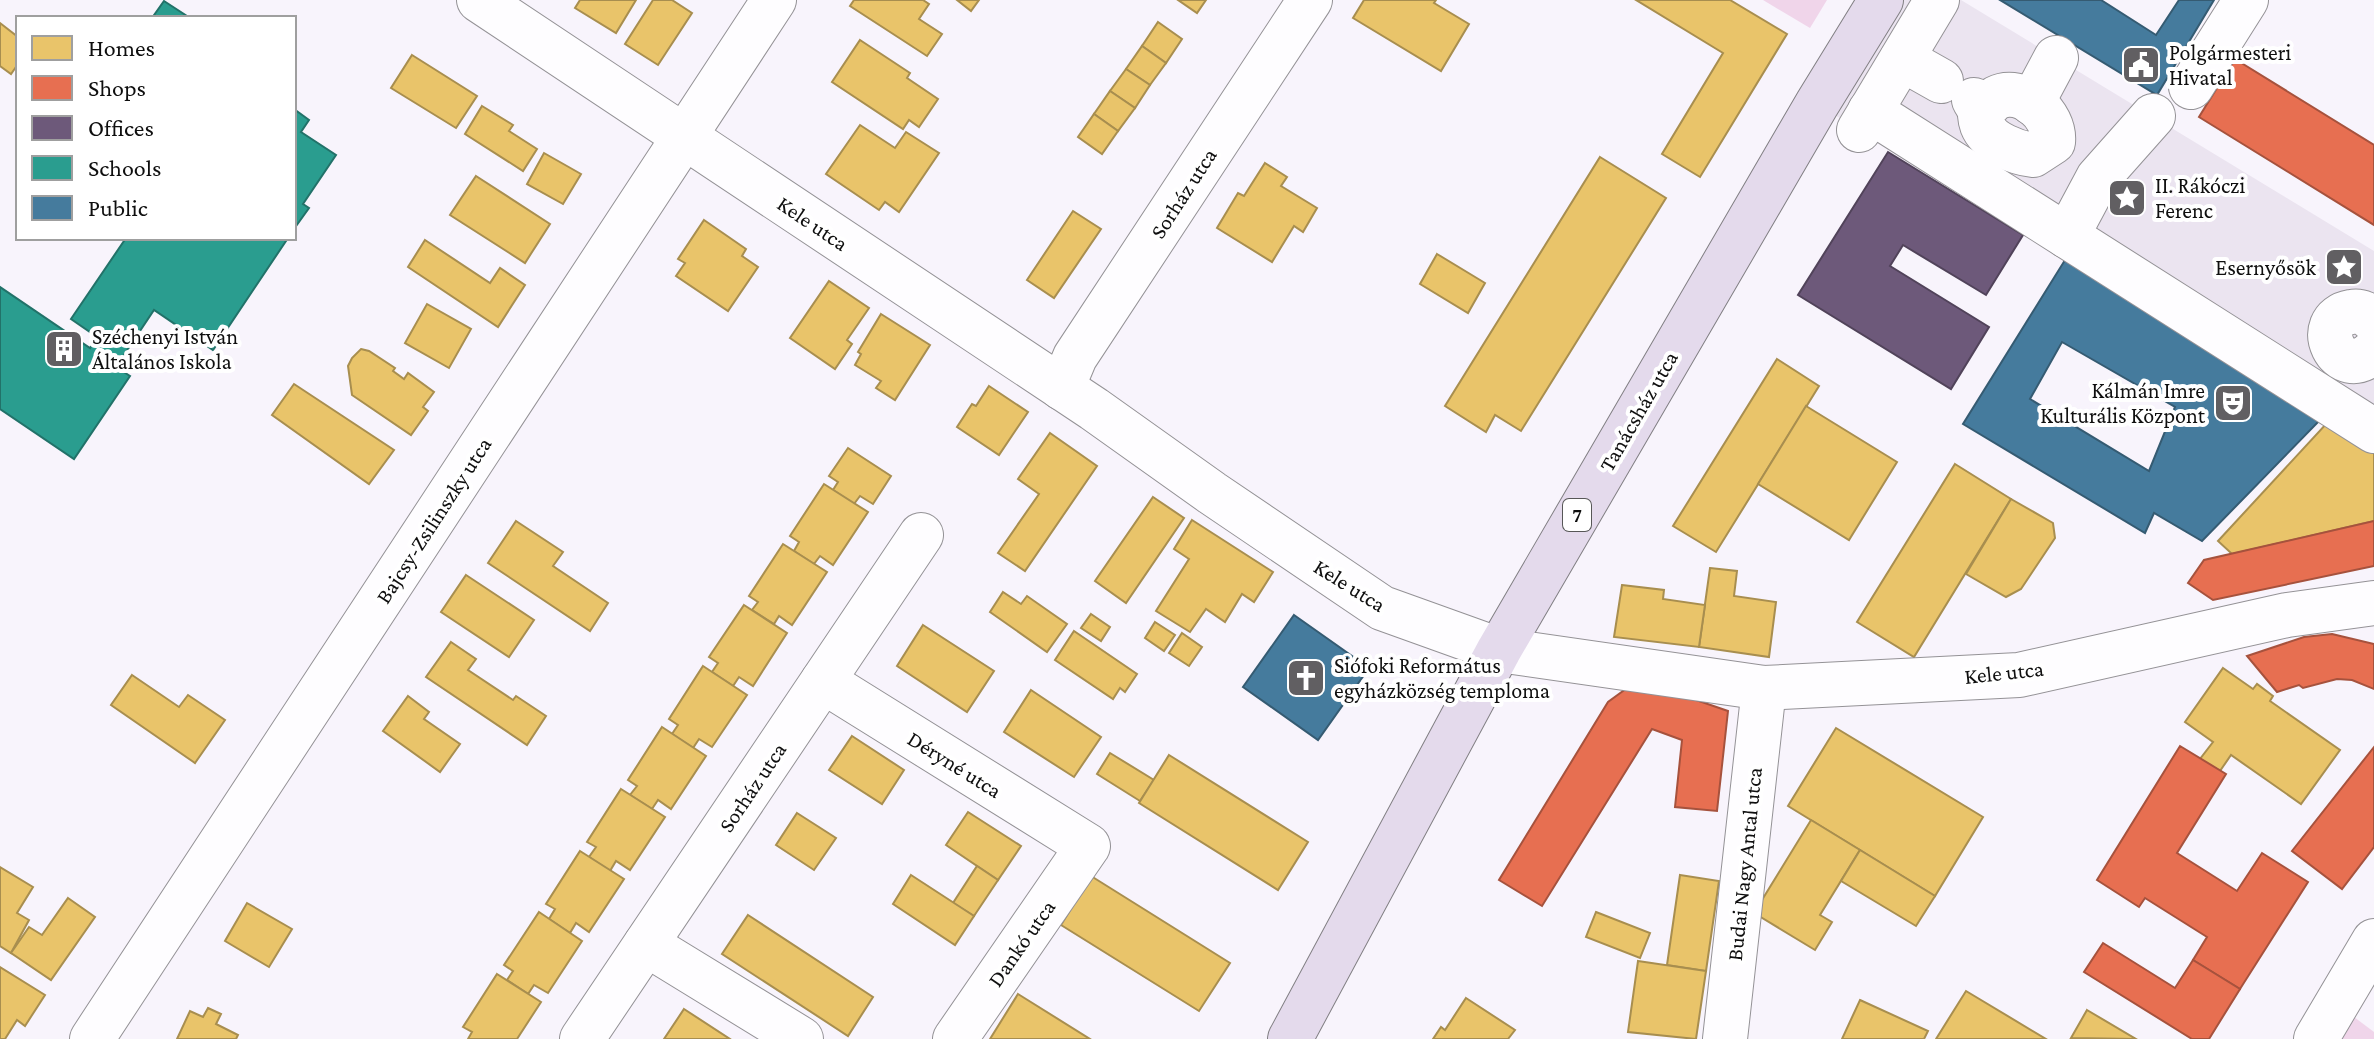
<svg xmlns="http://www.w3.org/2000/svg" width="2374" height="1039" viewBox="0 0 2374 1039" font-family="'Crimson Pro',serif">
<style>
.green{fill:#f0d5ea}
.plaza{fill:#ebe4f0}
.homes{fill:#e9c46a;stroke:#a88e4f;stroke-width:2}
.shops{fill:#e76f51;stroke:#a6523d;stroke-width:2}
.offices{fill:#6d597a;stroke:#51435a;stroke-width:2}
.schools{fill:#2a9d8f;stroke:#227269;stroke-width:2}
.public{fill:#457b9d;stroke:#355b72;stroke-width:2;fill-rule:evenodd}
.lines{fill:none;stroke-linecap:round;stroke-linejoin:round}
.minor-casing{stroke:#949296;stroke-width:46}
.major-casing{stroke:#817f83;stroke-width:46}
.minor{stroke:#fefdff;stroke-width:44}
.major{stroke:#e4daec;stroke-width:44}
.labels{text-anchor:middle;stroke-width:8;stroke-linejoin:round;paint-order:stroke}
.shield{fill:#fff;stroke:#575757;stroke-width:2}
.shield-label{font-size:20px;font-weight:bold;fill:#0f0f0f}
.poi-label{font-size:22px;fill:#0f0f0f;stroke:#fff;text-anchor:start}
.street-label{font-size:22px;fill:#0f0f0f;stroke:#fff}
</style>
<rect width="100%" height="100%" fill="#f8f4fc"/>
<g class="green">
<path d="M1763 0H1827L1810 28Z"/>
<path d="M2350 1014 2374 1032V1039H2335Z"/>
</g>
<path class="plaza" d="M1881 0H1961L2374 251V447L1817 104Z"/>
<g class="homes">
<path d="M580 0H636L616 33 575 8Z"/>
<path d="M653 0H672L692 13 658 65 625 44Z"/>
<path d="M854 0H923L929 4 919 19 942 34 927 56 850 6Z"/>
<path d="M957 0H979L971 11Z"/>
<path d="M1178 0H1206L1197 13Z"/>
<path d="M1364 0H1436L1434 3 1469 24 1441 71 1353 18Z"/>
<path d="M1636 0H1730L1787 34 1700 177 1662 154 1723 53Z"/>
<path d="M1158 22 1182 39 1166 63 1142 46Z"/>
<path d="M0 23 18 37V64L11 74 0 66Z"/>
<path d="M860 40 910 73 907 78 938 99 919 127 909 120 903 129 832 82Z"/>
<path d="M1142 46 1166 63 1150 85 1126 69Z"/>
<path d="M412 55 477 96 456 128 391 88Z"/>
<path d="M1126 69 1150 85 1135 108 1110 91Z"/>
<path d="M1110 91 1135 108 1118 131 1094 114Z"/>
<path d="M482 106 513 125 509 131 537 149 523 171 465 134Z"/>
<path d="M1094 114 1118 131 1102 154 1078 137Z"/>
<path d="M860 125 895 148 906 132 939 153 899 212 885 202 879 210 826 174Z"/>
<path d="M544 153 581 174 563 204 527 184Z"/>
<path d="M1600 157 1666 198 1521 431 1495 415 1486 432 1445 406Z"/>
<path d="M1265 163 1287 177 1281 186 1317 208 1303 232 1294 226 1272 262 1217 228 1238 193 1244 196Z"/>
<path d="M476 176 550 224 525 263 450 215Z"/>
<path d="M1073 211 1101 229 1054 298 1027 280Z"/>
<path d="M704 220 746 249 742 256 758 267 728 311 676 276 685 263 678 259Z"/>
<path d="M425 240 490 283 500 268 525 285 498 327 408 267Z"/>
<path d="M1437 254 1485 283 1468 313 1420 284Z"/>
<path d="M829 281 869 308 847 340 852 344 835 369 790 338Z"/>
<path d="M427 304 471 329 449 368 405 343Z"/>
<path d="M881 314 930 345 895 400 876 388 881 381 855 365 861 354 858 352Z"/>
<path d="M361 349 369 351 395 368 393 371 404 379 408 373 434 392 423 407 428 411 411 435 352 395 348 366 352 358Z"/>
<path d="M1777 359 1819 386 1716 552 1673 526Z"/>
<path d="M294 384 394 450 369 484 272 415Z"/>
<path d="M989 386 1028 412 999 455 957 427 972 404 976 406Z"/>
<path d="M1806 406 1897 462 1849 540 1758 484Z"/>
<path d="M2327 423 2374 452V521L2232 554 2218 541Z"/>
<path d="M1050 433 1097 466 1025 571 998 553 1039 494 1018 479Z"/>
<path d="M848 448 891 476 873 504 860 496 854 504 833 490 838 482 829 476Z"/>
<path d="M1955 464 2011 499 1914 657 1857 622Z"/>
<path d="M824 484 868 512 833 565 820 556 814 564 794 551 799 542 790 536Z"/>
<path d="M1153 497 1184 518 1126 603 1095 581Z"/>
<path d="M2011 499 2053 523 2055 538 2021 589 2006 597 1966 574Z"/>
<path d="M1192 520 1273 572 1254 602 1242 594 1225 622 1206 609 1190 632 1156 611 1189 559 1174 549Z"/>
<path d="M516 521 563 552 553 566 608 603 590 631 488 563Z"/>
<path d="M783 544 827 572 792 625 779 616 774 624 752 610 758 602 749 596Z"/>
<path d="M1710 568 1737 571 1734 596 1776 602 1769 657 1699 647Z"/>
<path d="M466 575 534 620 509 657 441 612Z"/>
<path d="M1622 585 1664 590 1663 599 1705 605 1699 647 1614 637Z"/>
<path d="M1003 592 1021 604 1027 596 1067 624 1047 652 990 612Z"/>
<path d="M744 605 787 633 753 686 739 677 733 686 712 672 718 663 709 657Z"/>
<path d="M1091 614 1110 627 1101 641 1081 628Z"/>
<path d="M1155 622 1175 635 1164 651 1145 638Z"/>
<path d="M923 625 994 671 967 712 897 666Z"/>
<path d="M1074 631 1137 674 1125 692 1120 688 1113 699 1055 660Z"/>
<path d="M1182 633 1202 647 1189 666 1169 653Z"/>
<path d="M451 642 476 659 468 670 513 700 516 696 546 716 527 745 426 677Z"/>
<path d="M703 666 747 695 712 747 699 739 693 748 672 734 678 725 669 719Z"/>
<path d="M2223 668 2253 689 2257 684 2273 696 2270 701 2340 750 2301 804 2231 755 2220 771 2200 759 2213 742 2185 722Z"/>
<path d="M132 675 179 707 188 695 225 720 195 763 111 705Z"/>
<path d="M1031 690 1101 737 1074 777 1004 732Z"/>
<path d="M408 696 429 712 424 719 460 744 440 772 383 731Z"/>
<path d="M662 727 706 756 671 809 658 800 652 809 630 795 637 786 628 780Z"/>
<path d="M1836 728 1983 817 1935 896 1788 806Z"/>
<path d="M852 736 904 770 882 804 829 770Z"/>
<path d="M1110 753 1154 780 1140 801 1097 774Z"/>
<path d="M1169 755 1308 842 1278 890 1139 803Z"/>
<path d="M621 789 665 817 630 870 616 861 610 871 589 857 596 847 587 842Z"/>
<path d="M968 812 1021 846 998 880 946 845Z"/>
<path d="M797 813 836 838 814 870 776 845Z"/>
<path d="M1811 820 1860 850 1820 915 1832 922 1815 950 1754 913Z"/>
<path d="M1860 850 1935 896 1916 926 1841 881Z"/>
<path d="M580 851 624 879 589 932 576 923 570 933 549 919 555 909 546 904Z"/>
<path d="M977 866 998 880 974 916 953 903Z"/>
<path d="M0 867 33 887 17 913 29 920 11 953 0 946Z"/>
<path d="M911 875 974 916 955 945 893 904Z"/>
<path d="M1680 875 1719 881 1706 971 1667 965Z"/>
<path d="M1091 876 1230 963 1199 1011 1061 925Z"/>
<path d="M68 898 95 917 51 980 11 953 29 927 42 935Z"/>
<path d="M247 903 292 929 269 967 225 941Z"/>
<path d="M539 912 582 941 548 993 534 985 528 994 507 980 513 971 504 965Z"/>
<path d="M1596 912 1650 933 1640 958 1586 937Z"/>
<path d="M748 915 873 997 848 1036 722 954Z"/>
<path d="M1638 961 1706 971 1696 1039 1628 1032Z"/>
<path d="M0 967 45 995 25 1026 17 1020 5 1039H0Z"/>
<path d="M497 974 541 1002 517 1039H468L472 1032 463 1027Z"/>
<path d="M1966 991 2046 1039H1936Z"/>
<path d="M1018 994 1090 1039H990Z"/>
<path d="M1466 998 1515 1030 1508 1039H1433L1441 1027 1445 1030Z"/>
<path d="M1860 1000 1928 1031 1924 1039H1842Z"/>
<path d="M208 1008 221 1014 216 1024 238 1035 236 1039H177L190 1011 203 1017Z"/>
<path d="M684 1009 730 1039H664Z"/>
<path d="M2087 1010 2136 1039 2071 1038Z"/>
</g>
<g class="shops">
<path d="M2235 59 2374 145V225L2199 117Z"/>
<path d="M2374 521V566L2213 600 2188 583 2204 560Z"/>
<path d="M2332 634 2374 644V689L2352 680 2337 679 2303 688 2299 685 2277 692 2247 656 2304 637Z"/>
<path d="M1638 680 1728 711 1717 811 1675 807 1682 740 1652 729 1542 906 1499 880 1608 702Z"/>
<path d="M2180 746 2226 774 2177 853 2237 891 2262 853 2308 882 2240 989 2193 960 2207 937 2145 898 2139 907 2097 880Z"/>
<path d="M2374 747V847L2342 889 2292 851Z"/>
<path d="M2103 943 2175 988 2193 960 2240 989 2209 1039H2192L2084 972Z"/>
</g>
<path class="offices" d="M1888 152 2023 235 1986 295 1903 245 1890 266 1989 327 1951 389 1798 295Z"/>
<g class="schools">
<path d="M164 1 190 18H152Z"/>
<path d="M294 109 309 120 301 132 336 155 303 204 309 208 294 229Z"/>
<path d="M126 238H288L213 350 154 310 116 367 130 376 74 459 0 409V287L90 348 97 337 71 319Z"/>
</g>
<g class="public">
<path d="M2000 0H2101L2156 35 2179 0H2214L2157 95Z"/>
<path d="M2065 260 2322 418 2202 541 2154 513 2145 533 1963 424ZM2062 342 2175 407 2149 471 2030 399Z"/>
<path d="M1294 615 1369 668 1318 740 1243 687Z"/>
</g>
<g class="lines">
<defs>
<g id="minor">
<path d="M479 0 1094 409 1212 493 1382 608 1499 650 1764 688 2019 675 2287 615 2374 603"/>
<path d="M1902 59 1941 81"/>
<path d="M2191 87 2246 0"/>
<path d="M1974 100C1983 114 1978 114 1982 125 1989 143 2017 153 2033 155L2053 142C2056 115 2022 85 1996 98 1991 101 1986 108 1982 112"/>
<path d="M2032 103 2056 58"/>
<path d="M1870 111 2374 431"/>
<path d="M1859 130 1937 0"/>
<path d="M2067 236 2098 178 2153 116"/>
<path d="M2374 321C2367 314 2361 310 2351 312 2309 319 2338 386 2374 351"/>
<path d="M1062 388 1075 357 1310 0"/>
<path d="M823 681 1088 846 955 1039"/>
<path d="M646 944 801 1039"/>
<path d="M92 1039 774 0"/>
<path d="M582 1039 921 535"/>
<path d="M1725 1039 1764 688"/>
<path d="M2316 1039 2374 941"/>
</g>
<path id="major" d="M1290 1039 1499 650 1817 104 1881 0"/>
</defs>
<use href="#minor" class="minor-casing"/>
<use href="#major" class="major-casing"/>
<use href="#minor" class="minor"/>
<use href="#major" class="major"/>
</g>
<defs>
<symbol id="civic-square" viewBox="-11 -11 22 22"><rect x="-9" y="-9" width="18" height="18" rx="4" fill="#615f62" stroke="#fff"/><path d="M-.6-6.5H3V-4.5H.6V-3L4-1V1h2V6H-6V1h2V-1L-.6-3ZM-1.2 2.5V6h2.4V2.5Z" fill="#fff"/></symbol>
<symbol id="sight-square" viewBox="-11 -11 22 22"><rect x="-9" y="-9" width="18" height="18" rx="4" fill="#615f62" stroke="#fff"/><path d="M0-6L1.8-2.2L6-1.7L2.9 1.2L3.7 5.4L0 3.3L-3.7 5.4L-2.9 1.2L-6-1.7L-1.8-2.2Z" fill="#fff"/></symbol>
<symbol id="building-square" viewBox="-11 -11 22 22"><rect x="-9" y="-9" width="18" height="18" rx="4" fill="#615f62" stroke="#fff"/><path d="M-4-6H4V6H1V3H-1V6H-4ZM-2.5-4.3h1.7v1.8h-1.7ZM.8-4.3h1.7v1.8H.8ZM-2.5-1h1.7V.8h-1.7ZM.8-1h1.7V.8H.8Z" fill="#fff"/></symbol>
<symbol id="theatre-square" viewBox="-11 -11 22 22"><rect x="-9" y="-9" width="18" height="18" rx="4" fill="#615f62" stroke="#fff"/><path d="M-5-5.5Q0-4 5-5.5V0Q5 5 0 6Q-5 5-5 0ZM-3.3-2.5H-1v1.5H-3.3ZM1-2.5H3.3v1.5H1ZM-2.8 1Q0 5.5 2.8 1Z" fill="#fff"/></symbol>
<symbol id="church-square" viewBox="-11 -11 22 22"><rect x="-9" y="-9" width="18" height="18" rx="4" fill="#615f62" stroke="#fff"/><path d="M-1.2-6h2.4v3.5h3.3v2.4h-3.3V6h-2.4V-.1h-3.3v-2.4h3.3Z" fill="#fff"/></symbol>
</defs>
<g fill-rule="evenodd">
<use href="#civic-square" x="2119" y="43" width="44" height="44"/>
<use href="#sight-square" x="2105" y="176" width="44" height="44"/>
<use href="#sight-square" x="2322" y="245" width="44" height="44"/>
<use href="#building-square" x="42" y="327" width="44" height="44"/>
<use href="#theatre-square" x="2211" y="381" width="44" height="44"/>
<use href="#church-square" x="1284" y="656" width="44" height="44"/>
</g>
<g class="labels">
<rect class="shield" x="1563" y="499" width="28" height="32" rx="6"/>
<g class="shield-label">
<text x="1577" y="522">7</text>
</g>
<g class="poi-label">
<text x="2169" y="60">Polgármesteri<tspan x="2169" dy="25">Hivatal</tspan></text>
<text x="2155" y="193">II. Rákóczi<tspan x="2155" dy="25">Ferenc</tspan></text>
<text x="2316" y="275" text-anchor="end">Esernyősök</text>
<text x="92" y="344">Széchenyi István<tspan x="92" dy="25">Általános Iskola</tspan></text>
<text x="2205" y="398" text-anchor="end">Kálmán Imre<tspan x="2205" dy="25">Kulturális Központ</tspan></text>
<text x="1334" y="673">Siófoki Református<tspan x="1334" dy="25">egyházközség temploma</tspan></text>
</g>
<g class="street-label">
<text transform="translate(1183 193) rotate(-57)" y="8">Sorház utca</text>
<text transform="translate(813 223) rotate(34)" y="8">Kele utca</text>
<text transform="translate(1638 411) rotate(-60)" y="8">Tanácsház utca</text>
<text transform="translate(433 520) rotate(-57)" y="8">Bajcsy-Zsilinszky utca</text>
<text transform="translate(1350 585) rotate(32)" y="8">Kele utca</text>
<text transform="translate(2004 672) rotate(-6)" y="8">Kele utca</text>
<text transform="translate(955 764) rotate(32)" y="8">Déryné utca</text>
<text transform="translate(752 787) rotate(-56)" y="8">Sorház utca</text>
<text transform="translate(1744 864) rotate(-84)" y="8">Budai Nagy Antal utca</text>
<text transform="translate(1021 943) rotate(-55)" y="8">Dankó utca</text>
</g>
</g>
<rect x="16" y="16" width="280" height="224" fill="#ffffff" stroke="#9f9f9f" stroke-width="2"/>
<rect x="32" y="36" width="40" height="24" fill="#e9c46a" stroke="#9f9f9f" stroke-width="2"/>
<text x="88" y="56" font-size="24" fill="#0f0f0f">Homes</text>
<rect x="32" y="76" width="40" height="24" fill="#e76f51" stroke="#9f9f9f" stroke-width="2"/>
<text x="88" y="96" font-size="24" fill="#0f0f0f">Shops</text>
<rect x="32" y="116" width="40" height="24" fill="#6d597a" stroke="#9f9f9f" stroke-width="2"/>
<text x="88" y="136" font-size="24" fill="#0f0f0f">Offices</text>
<rect x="32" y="156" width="40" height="24" fill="#2a9d8f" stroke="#9f9f9f" stroke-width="2"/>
<text x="88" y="176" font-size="24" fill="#0f0f0f">Schools</text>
<rect x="32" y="196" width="40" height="24" fill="#457b9d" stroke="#9f9f9f" stroke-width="2"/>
<text x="88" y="216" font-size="24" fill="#0f0f0f">Public</text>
</svg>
